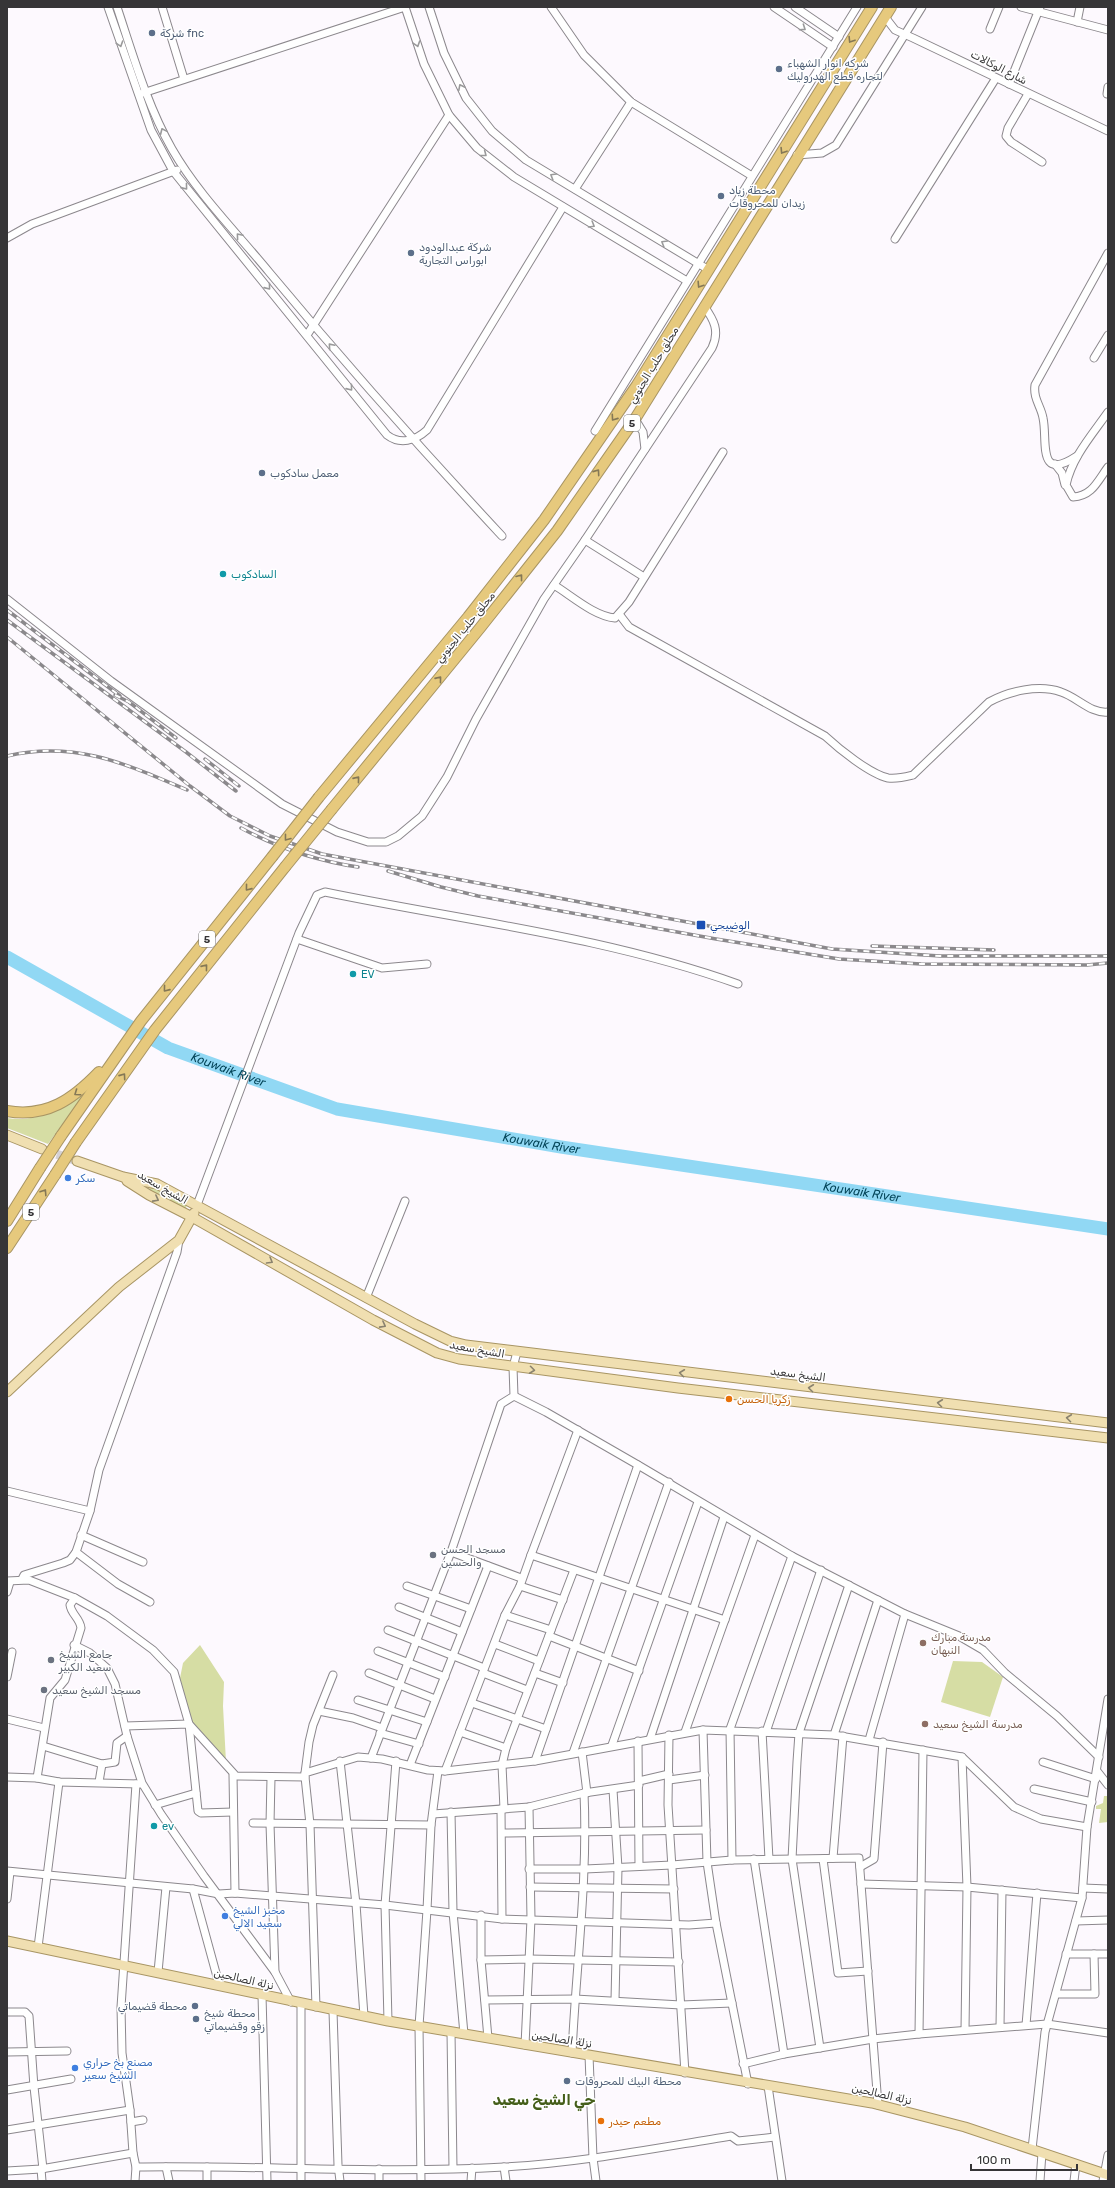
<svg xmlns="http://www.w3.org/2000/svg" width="1115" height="2188" viewBox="0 0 1115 2188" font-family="Rubik,'Noto Sans Arabic',sans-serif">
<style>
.green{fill:#d6dda4}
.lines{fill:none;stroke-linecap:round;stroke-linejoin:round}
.river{stroke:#91d8f4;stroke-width:13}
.major-tunnel{stroke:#d5d2d6;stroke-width:9;stroke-dasharray:9 4.5;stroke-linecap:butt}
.minor-casing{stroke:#8c888d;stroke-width:9}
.major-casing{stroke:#a89564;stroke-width:11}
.highway-casing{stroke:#a89564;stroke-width:12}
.minor{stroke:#fff;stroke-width:7}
.major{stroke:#f0dfb1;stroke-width:9}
.highway{stroke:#e6c97d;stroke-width:10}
.rail-casing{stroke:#8b898c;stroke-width:3.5}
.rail{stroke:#fff;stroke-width:2;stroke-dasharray:6;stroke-linecap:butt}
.highway-bridge-casing{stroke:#a89564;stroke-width:12;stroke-linecap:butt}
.highway-bridge{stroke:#e6c97d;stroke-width:10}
.oneway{stroke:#9a9a9b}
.oneway2{stroke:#857856}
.oneway3{stroke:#8a826e}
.service-dot{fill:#5c6f8a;stroke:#fff;stroke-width:1.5}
.culture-dot{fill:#0f9aa8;stroke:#fff;stroke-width:1.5}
.transit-dot{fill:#1a4fb4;stroke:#fff;stroke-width:1.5}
.shop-dot{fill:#3f7fe0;stroke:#fff;stroke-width:1.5}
.food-dot{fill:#e8710a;stroke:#fff;stroke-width:1.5}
.worship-dot{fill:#6b7280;stroke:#fff;stroke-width:1.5}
.education-dot{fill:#8d6e63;stroke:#fff;stroke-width:1.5}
.labels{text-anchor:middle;stroke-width:3;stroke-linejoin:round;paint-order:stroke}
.shield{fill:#fff;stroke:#727273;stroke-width:1}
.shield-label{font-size:10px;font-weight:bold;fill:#363537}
.service-label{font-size:11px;fill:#4e5e75;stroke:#fff;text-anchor:start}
.street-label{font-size:11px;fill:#363537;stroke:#fff}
.culture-label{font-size:11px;fill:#0d838f;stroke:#fff;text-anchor:start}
.transit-label{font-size:11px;fill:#164399;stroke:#fff;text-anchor:start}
.shop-label{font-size:11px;fill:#366cbe;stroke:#fff;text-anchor:start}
.food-label{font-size:11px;fill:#c56008;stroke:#fff;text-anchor:start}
.worship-label{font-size:11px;fill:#5b616d;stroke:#fff;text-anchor:start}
.education-label{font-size:11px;fill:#785e54;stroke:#fff;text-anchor:start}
.water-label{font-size:12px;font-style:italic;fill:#034458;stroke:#fff}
.district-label{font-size:15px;font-weight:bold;fill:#455f1a;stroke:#fff}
</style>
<rect width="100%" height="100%" fill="#fdf9fe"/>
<g class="green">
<path d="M84 1095 48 1144 7 1128V1118C36 1123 59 1109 84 1095Z"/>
<path d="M150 1186 187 1203 186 1209 149 1190Z"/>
<path d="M200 1645 224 1682 223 1706 226 1762 189 1719 180 1678 183 1663Z"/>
<path d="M953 1661 982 1662 1003 1677 990 1717 941 1702Z"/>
<path d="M1104 1796H1108V1822L1099 1823 1101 1809H1096V1806L1103 1803Z"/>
</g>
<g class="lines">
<path class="river" id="s1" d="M7 957 168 1048 337 1109 561 1147 1108 1229"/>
<path class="major-tunnel" d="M44 1150 77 1161"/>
<defs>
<g id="minor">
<path d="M108 7 151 130 173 171 387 435C400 445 415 441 427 430L563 207"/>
<path d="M117 7C133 55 147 105 172 149 197 193 237 233 269 272 344 362 422 450 502 536"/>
<path d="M162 7 184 79"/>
<path d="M405 7 424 64 449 115 477 148 514 177 687 281"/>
<path d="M429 7 444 53 466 98 492 131 526 160 709 270"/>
<path d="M551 7 584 55 631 102 752 176"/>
<path d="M774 7 833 47"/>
<path d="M795 7 839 37"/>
<path d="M1021 7 1108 30"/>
<path d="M885 17 895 30 913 38 1108 131"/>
<path d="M1077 22 1080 7"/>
<path d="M990 29 999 7"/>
<path d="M1009 84 1040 7"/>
<path d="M143 93 405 7"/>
<path d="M1028 94 1008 128 1006 136 1011 142 1042 162"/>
<path d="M1107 94 1108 87"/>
<path d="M797 155 822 153 836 145 922 7"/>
<path d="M575 189 631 102"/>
<path d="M7 238 32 224 177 170"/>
<path d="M895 239 996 78"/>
<path d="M307 335 449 115"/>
<path d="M1094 358 1108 335"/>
<path d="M1108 412C1092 435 1072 457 1066 485L1073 497C1092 496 1097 482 1108 467"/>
<path d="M635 419 643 432 645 449"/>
<path d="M595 431 857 7"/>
<path d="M1077 456C1036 483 1048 440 1043 418 1041 406 1033 399 1035 385L1108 253"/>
<path d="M1055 464 1062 473 1065 485"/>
<path d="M585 540 644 577"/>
<path d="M554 585C572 596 594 616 615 618L629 602 723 452"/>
<path d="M7 599 111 681 282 804 337 832 368 842H386L398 836 422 816 447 777 476 719 544 599 585 540 712 348C720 331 714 320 704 306"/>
<path d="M619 614 629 627 825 736C839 749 870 774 888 778 898 779 905 777 913 775L989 702C1009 691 1039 684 1061 692 1077 697 1091 714 1108 712"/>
<path d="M297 939 382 968 427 964"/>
<path d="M197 1205 299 933 317 895 325 892C465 921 603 936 738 984"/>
<path d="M366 1298 405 1201"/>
<path d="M514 1396 546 1412 638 1465 792 1556 905 1614 869 1740"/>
<path d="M7 1491 90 1511"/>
<path d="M81 1535 143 1562"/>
<path d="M76 1552 118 1584 150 1602"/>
<path d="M451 1552 521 1578"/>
<path d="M531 1555 578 1430"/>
<path d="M22 1579 24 1575 63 1563 70 1560 76 1552 90 1511 99 1470 177 1252 179 1240"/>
<path d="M7 1581 29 1580 75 1598 107 1616 153 1650 174 1672 189 1724 236 1776 305 1777V1773L358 1757 382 1759 428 1770 445 1771 535 1761 703 1730 834 1735 962 1757 1014 1807 1041 1819 1087 1827"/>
<path d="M407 1586 471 1609"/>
<path d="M520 1586 563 1600"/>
<path d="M7 1592 10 1582"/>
<path d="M399 1607 462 1632"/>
<path d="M905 1614 959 1636 983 1650 1005 1673 1057 1716 1099 1757"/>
<path d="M505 1615 551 1630"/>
<path d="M388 1630 484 1668"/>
<path d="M549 1636 639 1671"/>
<path d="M495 1644 539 1661"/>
<path d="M74 1645 90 1653 107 1668 115 1684 127 1736 142 1783 161 1814 204 1876 275 1972 291 2002"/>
<path d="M378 1651 445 1677"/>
<path d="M369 1673 435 1699"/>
<path d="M483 1673 527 1690"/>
<path d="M535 1673 563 1683"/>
<path d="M7 1677 12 1652"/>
<path d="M358 1700 427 1722"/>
<path d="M472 1703 546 1729"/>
<path d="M319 1711 353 1718 382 1728"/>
<path d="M7 1719 44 1728"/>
<path d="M125 1726 189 1724 198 1811 201 1813 233 1812"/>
<path d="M703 1730 707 1862 716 1923 748 2084"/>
<path d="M762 1731 769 1859"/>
<path d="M460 1732 506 1748"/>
<path d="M685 1732 755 1535"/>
<path d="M766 1732 821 1570"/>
<path d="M380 1733 419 1744"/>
<path d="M669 1735 668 1805 685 2073"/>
<path d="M834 1735 878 1600"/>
<path d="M650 1739 724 1517"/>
<path d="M638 1741 639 1866"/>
<path d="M612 1745 698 1502"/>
<path d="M43 1746 102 1764 115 1762 117 1743 127 1736"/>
<path d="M582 1752 587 1793"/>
<path d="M573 1753 669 1482"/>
<path d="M962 1757 967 1887 965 2030"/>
<path d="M371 1758 451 1552 501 1404 514 1396 513 1367 517 1352"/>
<path d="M340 1761 356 1904 364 2016"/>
<path d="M535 1761 638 1465"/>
<path d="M1043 1762 1096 1779"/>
<path d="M410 1765 488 1566"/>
<path d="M445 1771 505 1615 520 1586 531 1555 725 1620"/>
<path d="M1097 1771 1108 1785"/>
<path d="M305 1773 309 1742 313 1725 333 1675"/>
<path d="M233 1775 235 1893"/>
<path d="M7 1777 37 1778 59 1782 140 1784"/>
<path d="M305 1777 310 1824 316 2007"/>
<path d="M37 1778 50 1698 65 1680 81 1628C80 1618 71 1614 70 1605L75 1598"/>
<path d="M271 1778 270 1824 275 1972"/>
<path d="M669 1780 705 1775"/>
<path d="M639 1781 669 1774"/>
<path d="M99 1782 102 1764"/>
<path d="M1034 1789 1092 1802"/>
<path d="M613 1790 618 1868 615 2000"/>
<path d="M155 1805 196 1793"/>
<path d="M501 1809 502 1919"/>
<path d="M504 1809 502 1765 506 1748 574 1570"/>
<path d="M451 1812 453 1912 464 2034"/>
<path d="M433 1814 529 1807 584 1793 639 1785"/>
<path d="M253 1823 431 1825"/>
<path d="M502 1833 706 1830"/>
<path d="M833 1858 843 1736"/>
<path d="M754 1859 784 2054"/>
<path d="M823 1859 838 1973 868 1971"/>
<path d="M732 1860 730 1729 792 1556"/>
<path d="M860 1867 874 1859 883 1742"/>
<path d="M529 1869H585L672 1865 732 1860 859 1858 878 2105"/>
<path d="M7 1871 193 1889 219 1894 235 1893 385 1905 502 1919 689 1925 716 1923"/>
<path d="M861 1884 967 1887 1082 1898"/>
<path d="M530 1887 674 1889"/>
<path d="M1083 1888 1108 1889"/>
<path d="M193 1889 219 1984"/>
<path d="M7 1899 10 1872"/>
<path d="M481 1915V1960L488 2038"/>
<path d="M1076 1921 1108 1920"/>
<path d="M38 1947 59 1782"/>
<path d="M1066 1954H1108"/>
<path d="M481 1960 529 1959 679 1962"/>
<path d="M158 1972 166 1887"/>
<path d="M1056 1994H1095L1094 1954"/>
<path d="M262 1995 267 2181"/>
<path d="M485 2000 575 1999 681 2005 732 2003"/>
<path d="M333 2011 338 2165 340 2181"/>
<path d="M7 2012H25L29 2016 34 2087 43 2169"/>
<path d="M388 2021 385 1905 396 1761"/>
<path d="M1026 2025 1037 1893"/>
<path d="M1000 2027 1002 1890"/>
<path d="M451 2032 453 2168"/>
<path d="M919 2034 923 1750"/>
<path d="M525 2045 531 1919 529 1807"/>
<path d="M820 2048 792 1859 797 1762 799 1733 849 1585"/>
<path d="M7 2052 67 2051"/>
<path d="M572 2053C576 1966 588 1880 584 1793"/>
<path d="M589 2055 593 2158 596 2181"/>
<path d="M743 2064 784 2054 873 2039 919 2034 1047 2024 1108 2033"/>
<path d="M768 2086 782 2181"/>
<path d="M7 2090 71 2079"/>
<path d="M131 2122 143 2120"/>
<path d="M7 2130 130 2110"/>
<path d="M1032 2149 1045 2032 1082 1898 1087 1827 1108 1699"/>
<path d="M136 2167C258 2165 381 2174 504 2167 580 2163 656 2148 731 2136L738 2141 775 2137"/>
<path d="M166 2167 169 2181"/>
<path d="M207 2167V2181"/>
<path d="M504 2167 506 2181"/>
<path d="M41 2169 42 2181"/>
<path d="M7 2171 41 2169 133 2153"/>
<path d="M135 2181 136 2167 133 2153 130 2110 122 2053 121 2007 136 1784"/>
<path d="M301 2181V2004"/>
<path d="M379 2181V2169"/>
<path d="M421 2181 419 2026 427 1910 431 1825 438 1771"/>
<path d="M471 2181 472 2168"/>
<path d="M1040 2181 1042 2153"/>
<path d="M1074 2181 1076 2164"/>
<path d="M1103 2181 1108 2155"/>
</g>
<g id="major">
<path d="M7 1135 42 1149"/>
<path d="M77 1161 123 1177 157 1184 415 1324 450 1341 466 1345 1108 1423"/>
<path d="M127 1181 149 1195 192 1217 373 1320 437 1353 459 1359 678 1388 1108 1438"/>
<path d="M7 1392 119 1287 179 1240 194 1213"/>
<path d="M7 1941 388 2021 872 2103 965 2127 1108 2175"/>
</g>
<g id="highway">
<path d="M319 797 468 617 544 520 637 385 872 7"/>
<path d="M332 809 480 628 557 531 635 419 891 7"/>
<path d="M7 1111C47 1118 73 1099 99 1072"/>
<path d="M61 1136 141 1021 272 857"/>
<path d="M76 1142 155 1030 285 867"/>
<path d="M7 1221 40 1168"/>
<path d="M7 1248 55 1175"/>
</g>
</defs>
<use href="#minor" class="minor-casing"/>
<use href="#major" class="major-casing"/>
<use href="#highway" class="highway-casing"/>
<use href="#minor" class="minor"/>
<use href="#major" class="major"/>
<use href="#highway" class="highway"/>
<defs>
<g id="rail">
<path d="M7 610 120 696"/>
<path d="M7 620 186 752 236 791"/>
<path d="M7 637 190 786 230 816 270 836 322 854 832 949 940 956H1108"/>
<path d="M115 695 129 702 176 738"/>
<path d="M7 756C75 740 126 764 187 790"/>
<path d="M205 759 239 786"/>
<path d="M241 828C278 848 318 861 358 867"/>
<path d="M388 871 441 887 478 896 716 939 839 959 921 964 1087 965 1108 963"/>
<path d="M872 946 994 950"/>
</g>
</defs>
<use href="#rail" class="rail-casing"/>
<use href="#rail" class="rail"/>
<defs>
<g id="highway-bridge">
<path d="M272 857 319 797"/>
<path d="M285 867 332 809"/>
<path d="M40 1168 61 1136"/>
<path d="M55 1175 76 1142"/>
</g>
</defs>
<use href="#highway-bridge" class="highway-bridge-casing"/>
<use href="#highway-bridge" class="highway-bridge"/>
</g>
<defs><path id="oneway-chevron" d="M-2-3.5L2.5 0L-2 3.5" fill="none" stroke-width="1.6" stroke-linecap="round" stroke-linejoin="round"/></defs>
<g class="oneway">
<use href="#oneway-chevron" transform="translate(803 28) rotate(34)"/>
<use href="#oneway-chevron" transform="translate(120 44) rotate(72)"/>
<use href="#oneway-chevron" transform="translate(417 44) rotate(72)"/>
<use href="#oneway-chevron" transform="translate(461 87) rotate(-117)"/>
<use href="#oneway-chevron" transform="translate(163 131) rotate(-114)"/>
<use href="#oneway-chevron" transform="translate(484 154) rotate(38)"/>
<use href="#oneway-chevron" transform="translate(553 176) rotate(-149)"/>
<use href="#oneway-chevron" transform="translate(185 187) rotate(51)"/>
<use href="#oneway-chevron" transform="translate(592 225) rotate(31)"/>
<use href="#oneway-chevron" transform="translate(239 236) rotate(-130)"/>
<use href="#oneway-chevron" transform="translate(664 243) rotate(-149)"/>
<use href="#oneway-chevron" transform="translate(268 287) rotate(51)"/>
<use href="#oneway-chevron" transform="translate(331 346) rotate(-131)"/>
<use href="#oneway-chevron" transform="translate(350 388) rotate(51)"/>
</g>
<g class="oneway2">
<use href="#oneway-chevron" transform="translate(851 40) rotate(122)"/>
<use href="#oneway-chevron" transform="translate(783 151) rotate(122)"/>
<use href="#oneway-chevron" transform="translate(700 285) rotate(123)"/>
<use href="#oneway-chevron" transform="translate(614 418) rotate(125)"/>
<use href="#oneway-chevron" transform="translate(597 472) rotate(-55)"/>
<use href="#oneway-chevron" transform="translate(520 577) rotate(-52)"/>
<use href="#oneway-chevron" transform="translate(439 679) rotate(-51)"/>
<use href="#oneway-chevron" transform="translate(357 779) rotate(-51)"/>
<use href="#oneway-chevron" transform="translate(287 838) rotate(128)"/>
<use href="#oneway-chevron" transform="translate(248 888) rotate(129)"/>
<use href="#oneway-chevron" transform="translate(205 967) rotate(-51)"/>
<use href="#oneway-chevron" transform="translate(166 989) rotate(129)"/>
<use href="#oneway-chevron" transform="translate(123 1076) rotate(-55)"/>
<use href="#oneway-chevron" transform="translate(77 1093) rotate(145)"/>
<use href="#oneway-chevron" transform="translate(44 1192) rotate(-57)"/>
</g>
<g class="oneway3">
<use href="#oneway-chevron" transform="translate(156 1199) rotate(28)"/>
<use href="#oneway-chevron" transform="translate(270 1261) rotate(30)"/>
<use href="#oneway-chevron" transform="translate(383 1325) rotate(28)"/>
<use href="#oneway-chevron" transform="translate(532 1370) rotate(7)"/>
<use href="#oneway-chevron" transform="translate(682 1373) rotate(-173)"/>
<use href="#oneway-chevron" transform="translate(811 1388) rotate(-173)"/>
<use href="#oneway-chevron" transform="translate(940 1403) rotate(-173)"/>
<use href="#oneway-chevron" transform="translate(1069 1418) rotate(-173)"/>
</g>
<g class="service-dot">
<circle cx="152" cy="33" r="4"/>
<circle cx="779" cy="69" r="4"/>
<circle cx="721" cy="196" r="4"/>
<circle cx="411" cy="253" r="4"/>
<circle cx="262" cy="473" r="4"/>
<circle cx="195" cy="2006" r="4"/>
<circle cx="196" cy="2019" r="4"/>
<circle cx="567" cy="2081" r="4"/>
</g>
<g class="culture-dot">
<circle cx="223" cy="574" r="4"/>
<circle cx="353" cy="974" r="4"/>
<circle cx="154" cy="1826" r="4"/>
</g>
<rect class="transit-dot" x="696" y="920" width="10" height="10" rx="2"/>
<g class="shop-dot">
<circle cx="68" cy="1178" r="4"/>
<circle cx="225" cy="1916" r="4"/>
<circle cx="75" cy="2068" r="4"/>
</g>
<g class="food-dot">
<circle cx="729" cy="1399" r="4"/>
<circle cx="601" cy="2121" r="4"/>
</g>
<g class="worship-dot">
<circle cx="433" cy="1555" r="4"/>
<circle cx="51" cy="1660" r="4"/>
<circle cx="44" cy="1690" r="4"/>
</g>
<g class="education-dot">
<circle cx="923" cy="1643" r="4"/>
<circle cx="925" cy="1724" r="4"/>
</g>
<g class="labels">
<g class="shield">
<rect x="624" y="415" width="16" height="16" rx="3"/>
<rect x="199" y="931" width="16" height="16" rx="3"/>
<rect x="23" y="1204" width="16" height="16" rx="3"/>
</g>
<g class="shield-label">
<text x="632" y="427">5</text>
<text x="207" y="943">5</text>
<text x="31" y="1216">5</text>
</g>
<g class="service-label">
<text x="160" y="37">شركة fnc</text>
<text x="787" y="67">شركه انوار الشهباء<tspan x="787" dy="13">لتجاره قطع الهدروليك</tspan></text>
<text x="729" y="194">محطة زياد<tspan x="729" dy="13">زيدان للمحروقات</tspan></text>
<text x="419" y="251">شركة عبدالودود<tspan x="419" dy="13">ابوراس التجارية</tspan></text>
<text x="270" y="477">معمل سادكوب</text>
<text x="187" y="2010" text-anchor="end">محطة قضيماتي</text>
<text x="204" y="2017">محطة شيخ<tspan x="204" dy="13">زقو وقضيماتي</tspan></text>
<text x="575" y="2085">محطة البيك للمحروقات</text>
</g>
<g class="street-label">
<text transform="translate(999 67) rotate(27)" y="4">شارع الوكالات</text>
<text transform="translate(653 365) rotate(-59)" y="4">محلق حلب الجنوبي</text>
<text transform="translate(465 627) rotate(-51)" y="4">محلق حلب الجنوبي</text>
<text transform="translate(163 1187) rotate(30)" y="4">الشيخ سعيد</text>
<text transform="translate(477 1349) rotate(10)" y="4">الشيخ سعيد</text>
<text transform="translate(798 1374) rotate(7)" y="4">الشيخ سعيد</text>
<text transform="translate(244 1979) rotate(13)" y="4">نزلة الصالحين</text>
<text transform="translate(562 2039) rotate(9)" y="4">نزلة الصالحين</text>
<text transform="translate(882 2094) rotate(13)" y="4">نزلة الصالحين</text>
</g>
<g class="culture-label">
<text x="231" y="578">السادكوب</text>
<text x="361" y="978">EV</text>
<text x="162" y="1830">ev</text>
</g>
<g class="transit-label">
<text x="710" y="929">الوضيحي</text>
</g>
<g class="shop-label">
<text x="76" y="1182">سكر</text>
<text x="233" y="1914">مخبز الشيخ<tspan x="233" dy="13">سعيد الالي</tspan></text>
<text x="83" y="2066">مصنع بخ حراري<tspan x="83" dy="13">الشيخ سعير</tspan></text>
</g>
<g class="food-label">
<text x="737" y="1403">زكريا الحسن</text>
<text x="609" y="2125">مطعم حيدر</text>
</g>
<g class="worship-label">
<text x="441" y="1553">مسجد الحسن<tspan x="441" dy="13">والحسين</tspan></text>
<text x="59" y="1658">جامع الشيخ<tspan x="59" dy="13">سعيد الكبير</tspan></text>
<text x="52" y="1694">مسجد الشيخ سعيد</text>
</g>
<g class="education-label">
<text x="931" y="1641">مدرسة مبارك<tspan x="931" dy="13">النبهان</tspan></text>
<text x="933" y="1728">مدرسة الشيخ سعيد</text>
</g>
<g class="water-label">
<text dy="4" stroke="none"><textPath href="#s1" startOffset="249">Kouwaik River</textPath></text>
<text dy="4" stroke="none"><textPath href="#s1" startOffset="572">Kouwaik River</textPath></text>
<text dy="4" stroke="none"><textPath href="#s1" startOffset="896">Kouwaik River</textPath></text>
</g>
<g class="district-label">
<text x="544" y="2105">حي الشيخ سعيد</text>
</g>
</g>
<rect width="1115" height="2188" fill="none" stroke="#363537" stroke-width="16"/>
<path d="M971 2164v6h106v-6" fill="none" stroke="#363537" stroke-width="2"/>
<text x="977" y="2164" font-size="12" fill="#363537" stroke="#ffffff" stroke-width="3" paint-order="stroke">100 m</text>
</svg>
